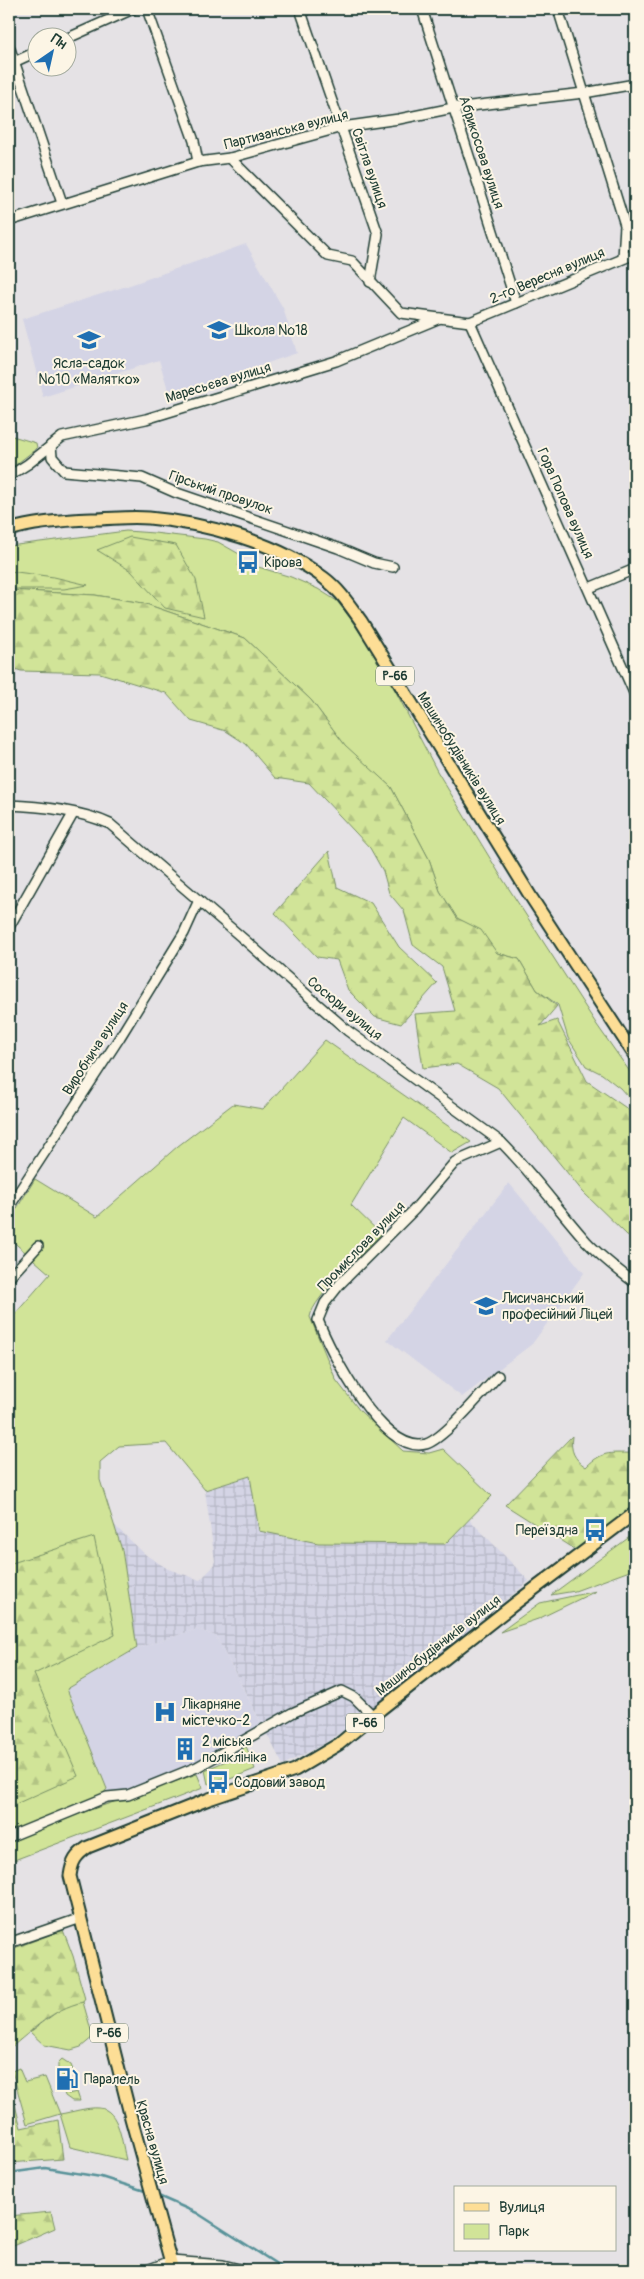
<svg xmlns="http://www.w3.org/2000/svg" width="644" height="2279" viewBox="0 0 644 2279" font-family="Pangolin,sans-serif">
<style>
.built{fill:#d4d4e5}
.industrial{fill:url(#industrial-grid)}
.green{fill:#d1e498;stroke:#789066}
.forest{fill:url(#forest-firs);stroke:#789066}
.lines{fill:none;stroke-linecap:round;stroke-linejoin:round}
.stream{stroke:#589299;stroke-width:2.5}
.minor-casing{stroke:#1f3d34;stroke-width:12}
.major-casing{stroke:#1f3d34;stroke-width:15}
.minor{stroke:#fcf5e5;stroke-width:9}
.major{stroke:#fdde96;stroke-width:11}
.labels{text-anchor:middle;stroke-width:4;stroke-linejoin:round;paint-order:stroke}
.shield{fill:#fcf5e5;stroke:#617469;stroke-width:1}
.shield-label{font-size:12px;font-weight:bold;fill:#1f3d34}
.street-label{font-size:14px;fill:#1f3d34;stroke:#fcf5e5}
.poi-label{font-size:14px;fill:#1f3d34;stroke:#fcf5e5;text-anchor:start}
</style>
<defs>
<pattern id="industrial-grid" width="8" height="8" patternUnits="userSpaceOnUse" patternTransform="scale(1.25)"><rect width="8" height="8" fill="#d4d4e5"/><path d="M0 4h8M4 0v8" fill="none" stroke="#b6b7c5"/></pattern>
<pattern id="forest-firs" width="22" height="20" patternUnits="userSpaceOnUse" patternTransform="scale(1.25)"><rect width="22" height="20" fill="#d1e498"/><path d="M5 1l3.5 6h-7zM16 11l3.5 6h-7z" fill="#b3c484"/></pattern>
</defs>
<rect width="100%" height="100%" fill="#e5e2e5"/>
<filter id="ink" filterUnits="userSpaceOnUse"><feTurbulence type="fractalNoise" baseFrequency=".02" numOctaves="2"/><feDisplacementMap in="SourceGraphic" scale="10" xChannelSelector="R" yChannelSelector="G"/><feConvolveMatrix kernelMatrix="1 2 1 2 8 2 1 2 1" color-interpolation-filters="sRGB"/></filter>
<g filter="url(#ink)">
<g class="built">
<path d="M246 244 283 308 297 353 170 396 159 360 43 397 22 319 130 285Z"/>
<path d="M509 1183 584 1273 532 1344 462 1397 387 1340Z"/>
<path d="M197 1629 216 1636 267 1735 247 1744 234 1756 114 1801 107 1789 67 1689 137 1648Z"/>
</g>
<path class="industrial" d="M250 1476 445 1544 469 1519 529 1581 361 1718 322 1745 283 1765 216 1636 197 1629 137 1648 122 1550 113 1524 146 1555 168 1569 200 1580 212 1568 215 1561 205 1490Z"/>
<g class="green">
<path d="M9 435 36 443 37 448 9 470Z"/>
<path d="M126 531 154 533 205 539 218 542 241 555 238 566 255 572V566L291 577 318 589 337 601 350 618 383 667 437 771 502 878 597 1025 635 1079V1105L620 1088 602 1074 586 1066 568 1038 558 1005 537 990 519 959 497 953 457 918 440 891 429 859 391 787 347 748 311 700 245 638 143 603 95 595 9 590V546Z"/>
<path d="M325 1040 471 1142 452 1153 404 1118 351 1205 381 1234C365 1251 313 1297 310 1317L336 1380 360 1411 403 1451 429 1453 443 1449 492 1496 445 1544 318 1543 259 1531 250 1476 205 1490 166 1443 119 1446 100 1462V1480L122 1550 137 1648 67 1689 107 1789 103 1794 9 1833V1321L50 1274 9 1238V1216L14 1213 35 1179 97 1217 178 1146 233 1104 263 1109Z"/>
<path d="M635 1533V1569L575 1591 551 1595Z"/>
<path d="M596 1591 538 1619 500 1632 540 1603Z"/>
<path d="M246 1746 255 1769 230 1779 225 1777 208 1784 205 1770 235 1757Z"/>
<path d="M197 1774 203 1788 9 1862V1842L81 1813Z"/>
<path d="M83 2002 93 2037 81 2047 71 2050 44 2045 30 2032 65 2006Z"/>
<path d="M62 2059 71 2065 73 2070 63 2074 68 2094 77 2092 80 2101H72L65 2096 58 2070V2063Z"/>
<path d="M19 2068 25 2082 45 2077 60 2114C73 2112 87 2107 99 2108 120 2109 122 2145 126 2160L70 2147 60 2114 27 2124 12 2071Z"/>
</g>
<g class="forest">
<path d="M130 537 176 545 196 580 204 617 165 608 131 571 97 550Z"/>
<path d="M9 571 54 577 88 585 64 589H9Z"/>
<path d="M9 590 95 595 143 603 245 638 311 700 345 745 391 787 429 859 440 891 457 918 481 930 497 953 519 959 537 990 557 1006 540 1026 557 1020 587 1081 635 1114V1239L627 1235 583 1192 498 1088 457 1064 423 1068 415 1014 455 1011 442 967 413 945 404 911 389 893 383 871 370 848 309 783 275 778 246 744 226 731 191 721 166 693 100 673 21 671 9 667Z"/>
<path d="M329 851 337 887 371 903 399 947 437 983 401 1024 375 1017 348 990 337 960 317 957 275 913Z"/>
<path d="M572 1436C570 1451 574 1459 586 1467 604 1449 612 1454 635 1453V1506L577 1551 505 1505Z"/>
<path d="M94 1537 115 1635 34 1674 78 1776 9 1807V1564Z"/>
<path d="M63 1930 73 1956 85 1999 83 2002C52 2009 33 2030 9 2049V1950Z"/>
<path d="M9 2082 21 2128 58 2120 63 2159 9 2163Z"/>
<path d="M51 2212 55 2228 9 2248V2216Z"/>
</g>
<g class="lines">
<g class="stream">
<path d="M9 2173 45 2168 101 2177 148 2192"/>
<path d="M156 2195 197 2213 286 2270"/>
</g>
<defs>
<g id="minor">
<path d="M147 9 194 141 198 162"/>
<path d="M300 9 378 234 370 282"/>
<path d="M422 9 516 303"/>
<path d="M558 9 625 225 623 258"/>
<path d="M68 38 133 9"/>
<path d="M9 46 62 203"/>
<path d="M9 78 14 62 38 51"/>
<path d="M230 158 328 256 352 261 401 313 470 322"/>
<path d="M9 221 198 162 230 158 342 127 399 119 453 108 584 93 635 84"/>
<path d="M470 322 635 695"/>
<path d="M470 322 635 254"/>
<path d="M51 445 52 457 64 471 142 478 174 492 338 548 374 563 393 567"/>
<path d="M9 476 28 464 62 437 146 419 336 361 440 318"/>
<path d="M589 588 635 569"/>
<path d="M9 805C40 806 82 811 110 824L247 942 348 1031 501 1142C532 1173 557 1208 586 1241 601 1257 618 1270 635 1283"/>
<path d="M9 927 73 814"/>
<path d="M9 1207 120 1037 184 933 199 900"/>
<path d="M9 1278 38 1246"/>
<path d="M498 1376C483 1392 445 1438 426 1444 383 1456 330 1351 318 1320L325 1303 340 1284 414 1210 455 1162 501 1142"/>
<path d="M9 1837 107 1797 128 1795 197 1767 292 1713 342 1691 354 1697 373 1716"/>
<path d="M9 1943 81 1918"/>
<path d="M147 2270 171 2261 223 2265 243 2270"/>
</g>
<g id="major">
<path d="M9 530C35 522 64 520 92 519 111 519 130 516 149 518 206 523 278 543 324 578 340 590 350 606 361 621L531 897 635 1056"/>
<path d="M173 2270 131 2118 70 1876C72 1861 76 1855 88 1847L209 1799 295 1770 339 1744 381 1709 517 1602 635 1513"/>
</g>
</defs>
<use href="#minor" class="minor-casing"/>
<use href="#major" class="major-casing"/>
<use href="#minor" class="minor"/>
<use href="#major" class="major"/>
</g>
</g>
<defs>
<symbol id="school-bare" viewBox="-9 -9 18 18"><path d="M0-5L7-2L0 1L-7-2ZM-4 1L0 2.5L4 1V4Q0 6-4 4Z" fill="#1f6fb2" stroke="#fcf5e5" stroke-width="2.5" paint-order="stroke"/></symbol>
<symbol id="bus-bare" viewBox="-9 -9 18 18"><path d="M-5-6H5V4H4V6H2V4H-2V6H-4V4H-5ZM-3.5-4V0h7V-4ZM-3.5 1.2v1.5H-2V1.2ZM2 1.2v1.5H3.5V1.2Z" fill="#1f6fb2" stroke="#fcf5e5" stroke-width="2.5" paint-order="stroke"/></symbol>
<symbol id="university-bare" viewBox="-9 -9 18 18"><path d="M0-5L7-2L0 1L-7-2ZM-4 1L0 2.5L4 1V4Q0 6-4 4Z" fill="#1f6fb2" stroke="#fcf5e5" stroke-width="2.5" paint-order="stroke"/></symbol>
<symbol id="hospital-bare" viewBox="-9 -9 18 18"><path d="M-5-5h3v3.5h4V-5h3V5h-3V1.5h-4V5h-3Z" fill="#1f6fb2" stroke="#fcf5e5" stroke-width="2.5" paint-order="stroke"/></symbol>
<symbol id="building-bare" viewBox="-9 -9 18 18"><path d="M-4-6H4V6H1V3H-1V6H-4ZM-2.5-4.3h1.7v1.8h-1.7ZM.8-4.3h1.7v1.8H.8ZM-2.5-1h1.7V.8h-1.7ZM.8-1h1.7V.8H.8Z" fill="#1f6fb2" stroke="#fcf5e5" stroke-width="2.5" paint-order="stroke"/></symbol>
<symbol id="fuel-bare" viewBox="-9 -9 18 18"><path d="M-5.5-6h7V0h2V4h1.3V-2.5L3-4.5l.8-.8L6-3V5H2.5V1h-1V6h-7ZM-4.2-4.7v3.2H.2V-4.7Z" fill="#1f6fb2" stroke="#fcf5e5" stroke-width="2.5" paint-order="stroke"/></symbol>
</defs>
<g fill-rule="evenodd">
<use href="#school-bare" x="203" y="314" width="32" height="32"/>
<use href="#school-bare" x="73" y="324" width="32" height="32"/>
<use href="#bus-bare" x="232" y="546" width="32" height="32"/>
<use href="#university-bare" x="470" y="1290" width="32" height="32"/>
<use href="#bus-bare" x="579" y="1514" width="32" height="32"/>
<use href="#hospital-bare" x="149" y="1696" width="32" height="32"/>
<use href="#building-bare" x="169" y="1733" width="32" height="32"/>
<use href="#bus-bare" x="202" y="1766" width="32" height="32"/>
<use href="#fuel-bare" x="51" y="2063" width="32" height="32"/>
</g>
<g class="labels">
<g class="shield">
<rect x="376" y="666.5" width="38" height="19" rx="4"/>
<rect x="346" y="1713.5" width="38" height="19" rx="4"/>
<rect x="90" y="2023.5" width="38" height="19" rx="4"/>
</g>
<g class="shield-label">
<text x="395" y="680">Р-66</text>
<text x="365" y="1727">Р-66</text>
<text x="109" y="2037">Р-66</text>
</g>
<g class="street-label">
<text transform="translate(286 129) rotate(-14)" y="5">Партизанська вулиця</text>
<text transform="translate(482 152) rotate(72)" y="5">Абрикосова вулиця</text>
<text transform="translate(370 168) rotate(71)" y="5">Світла вулиця</text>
<text transform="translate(547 275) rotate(-23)" y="5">2-го Вересня вулиця</text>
<text transform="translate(218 382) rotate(-17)" y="5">Маресьєва вулиця</text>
<text transform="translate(221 492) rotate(19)" y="5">Гірський провулок</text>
<text transform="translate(566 503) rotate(66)" y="5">Гора Попова вулиця</text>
<text transform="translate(462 758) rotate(58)" y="5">Машинобудівників вулиця</text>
<text transform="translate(345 1008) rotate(39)" y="5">Сосюри вулиця</text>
<text transform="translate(95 1048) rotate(-57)" y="5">Виробнича вулиця</text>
<text transform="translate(361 1246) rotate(-46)" y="5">Промислова вулиця</text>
<text transform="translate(438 1645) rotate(-38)" y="5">Машинобудівників вулиця</text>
<text transform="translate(153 2142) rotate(74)" y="5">Красна вулиця</text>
</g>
<g class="poi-label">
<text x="235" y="335">Школа №18</text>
<text x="89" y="368" text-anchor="middle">Ясла-садок<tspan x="89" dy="16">№10 «Малятко»</tspan></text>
<text x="264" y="567">Кірова</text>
<text x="502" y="1303">Лисичанський<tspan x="502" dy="16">професійний Ліцей</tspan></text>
<text x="578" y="1535" text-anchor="end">Переїздна</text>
<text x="182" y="1709">Лікарняне<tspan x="182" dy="16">містечко-2</tspan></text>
<text x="202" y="1746">2 міська<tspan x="202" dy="16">поліклініка</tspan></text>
<text x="234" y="1787">Содовий завод</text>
<text x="84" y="2084">Паралель</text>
</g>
</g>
<rect width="644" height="2279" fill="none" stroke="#fcf5e5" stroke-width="30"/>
<rect x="15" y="15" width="614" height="2249" fill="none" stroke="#1f3d34" stroke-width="2" filter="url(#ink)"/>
<rect x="454" y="2186" width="162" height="65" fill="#fcf5e5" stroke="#a4ab9e"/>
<rect x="464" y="2203" width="25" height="8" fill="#fdde96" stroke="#a4ab9e"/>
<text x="499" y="2212" font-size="15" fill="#1f3d34">Вулиця</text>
<rect x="464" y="2224" width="25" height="15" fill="#d1e498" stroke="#a4ab9e"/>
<text x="499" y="2236" font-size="15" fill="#1f3d34">Парк</text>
<g transform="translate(52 52) rotate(34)"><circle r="24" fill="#fcf5e5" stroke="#a4ab9e"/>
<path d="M0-4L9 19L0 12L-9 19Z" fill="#1f6fb2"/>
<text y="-8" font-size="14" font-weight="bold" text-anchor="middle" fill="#1f3d34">Пн</text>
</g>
</svg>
